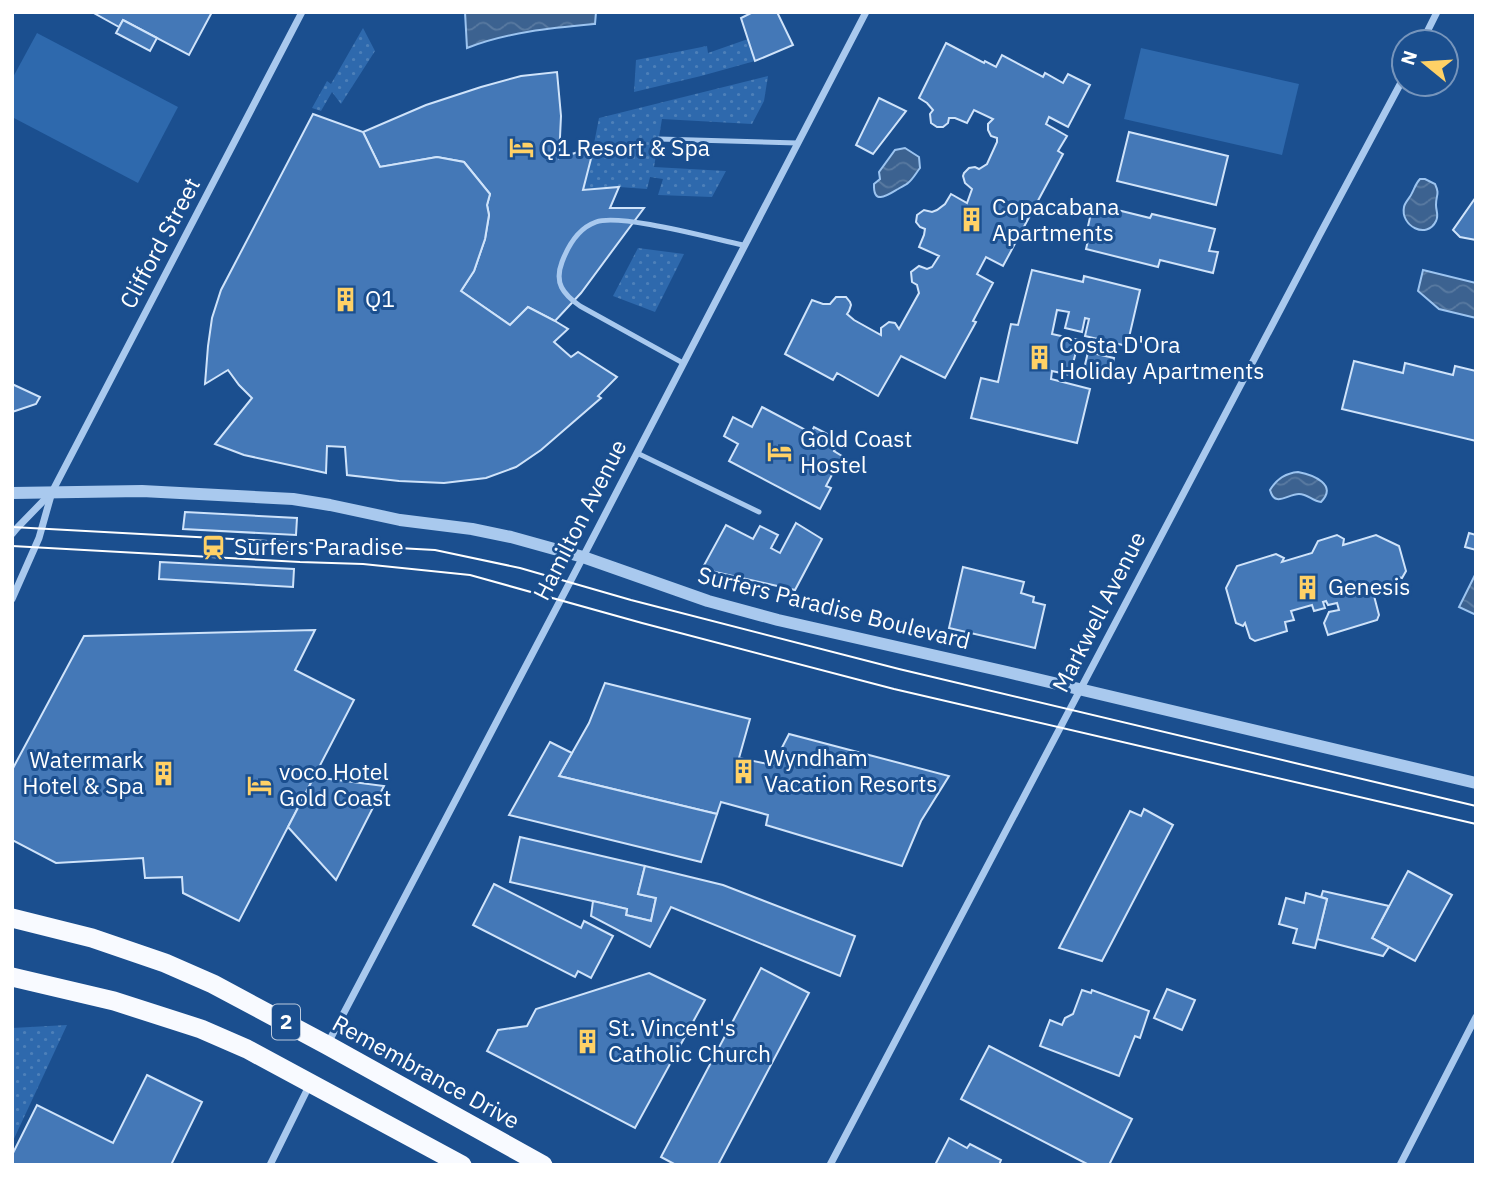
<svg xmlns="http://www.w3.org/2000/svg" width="1488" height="1177" viewBox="0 0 1488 1177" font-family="'IBM Plex Sans',sans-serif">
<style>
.park{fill:url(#park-dots)}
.pitch{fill:#2e69ad}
.water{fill:url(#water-waves);stroke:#9cc4f0;stroke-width:2}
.building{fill:#4478b7;stroke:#cfe3fa;stroke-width:2}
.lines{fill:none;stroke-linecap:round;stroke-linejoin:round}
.service{stroke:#a9c9ee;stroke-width:5}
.minor{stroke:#a9c9ee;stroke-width:7}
.tertiary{stroke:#a9c9ee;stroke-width:12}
.trunk{stroke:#f8faff;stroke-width:19}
.tram{stroke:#fff;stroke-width:2}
.labels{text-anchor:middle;stroke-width:6;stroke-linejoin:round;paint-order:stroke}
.shield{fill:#1b4f8f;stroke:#bbcadd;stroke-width:2}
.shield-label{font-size:21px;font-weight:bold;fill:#fff}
.poi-label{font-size:23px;fill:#fff;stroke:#1b4f8f;text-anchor:start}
.street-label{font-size:23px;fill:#fff;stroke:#1b4f8f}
</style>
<defs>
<pattern id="park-dots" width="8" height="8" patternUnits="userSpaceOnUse" patternTransform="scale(1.75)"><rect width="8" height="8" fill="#2e69ad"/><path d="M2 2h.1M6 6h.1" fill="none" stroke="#4d80b9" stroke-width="1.8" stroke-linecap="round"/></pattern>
<pattern id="water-waves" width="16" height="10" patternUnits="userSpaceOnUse" patternTransform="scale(1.75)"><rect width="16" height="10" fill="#3c6290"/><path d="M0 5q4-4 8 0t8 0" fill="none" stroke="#597aa1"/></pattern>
</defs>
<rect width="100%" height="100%" fill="#1b4f8f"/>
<g class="park">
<path d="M363 28 375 51 341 104 332 92 321 111 312 108 327 81 331 84Z"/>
<path d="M748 39 755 61 701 76 634 92 636 60 707 46 708 53Z"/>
<path d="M768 76 764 101 752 124 662 119 654 167 726 171 712 197 658 195 663 179 650 177 647 189 619 187 583 190 589 169 599 118Z"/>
<path d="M638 248 684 254 655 312 613 296Z"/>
<path d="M67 1025 12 1143V1028Z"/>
</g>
<g class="pitch">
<path d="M37 33 178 107 138 183 12 117V79Z"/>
<path d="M1141 48 1299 84 1282 155 1124 119Z"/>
</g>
<g class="water">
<path d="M465 12H596L595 24C552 28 508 32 467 48Z"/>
<path d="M905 148 919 157 920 168C916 173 913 179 908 183 906 185 901 187 898 189 888 195 873 206 874 184L880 179 879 172 895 150Z"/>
<path d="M1420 179H1425L1435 184C1440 195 1436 194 1436 205 1436 211 1439 215 1436 221 1427 240 1400 226 1404 207 1405 202 1410 198 1412 193 1415 187 1416 183 1420 179Z"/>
<path d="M1423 270 1476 283V318L1439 309 1418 291Z"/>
<path d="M1298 472C1314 475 1338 485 1321 502 1312 501 1308 494 1299 494 1287 494 1275 508 1270 490 1276 480 1286 473 1298 472Z"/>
<path d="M1476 573V615L1459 607Z"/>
</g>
<g class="building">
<path d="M92 12H212L189 55 123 20 119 27Z"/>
<path d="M753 12H777L793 45 755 61 741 18Z"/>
<path d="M123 20 157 38 150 51 116 33Z"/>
<path d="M946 43 984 63 985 61 996 67 1002 55 1043 77 1045 73 1063 83 1068 74 1090 85 1068 127 1049 117 1046 124 1067 136 1058 151 1063 154 1003 266 986 257 977 274 993 283 973 321 976 322 945 378 901 356 878 396 837 373 833 380 785 354 812 300 823 304H830L836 297H846L850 302 851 305 849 311 847 314 854 320 881 335V328L889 322 895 323 899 329 919 293 917 285 912 282 911 272 919 266 927 269 932 267 939 256 919 247 924 235 925 229 920 227 916 222 917 215 924 210 932 212 937 210 945 204 951 194 967 203 972 189 965 183 963 176 964 173 969 168 975 167 979 169 987 164 997 142V138L991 136 988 130V124L993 119 974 110 967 123 955 118H949L948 123 943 127H937L931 123 930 114 933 110 927 103 919 98Z"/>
<path d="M557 72 561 116 559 158 594 147 583 190 619 187 610 208H644L581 293 555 321 528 307 510 325 461 291 474 271 485 239 489 215 487 205 490 194 464 162 437 157 380 167 363 132 426 105 481 87 521 76Z"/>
<path d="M879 98 906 111 873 154 856 145Z"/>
<path d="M313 114 363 132 380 167 437 157 464 162 490 194 487 205 489 215 485 239 474 271 461 291 510 325 528 307 555 321 568 329 554 342 571 357 578 352 617 377 598 396 601 398 541 450 516 467 486 478 444 483 399 481 347 475 345 447 327 446 326 473 244 455 215 444 252 398 239 385 228 370 205 384 208 346 212 318 221 290Z"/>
<path d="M1129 132 1228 156 1216 205 1117 181Z"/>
<path d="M1476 197V240L1460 237 1453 230Z"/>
<path d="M1093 204 1150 218 1152 214 1215 229 1209 251 1218 252 1213 273 1160 260 1158 267 1086 249 1089 236 1086 235Z"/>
<path d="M1032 270 1083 282 1084 276 1140 290 1127 346 1085 336 1089 319 1085 318 1082 332 1065 328 1069 312 1057 310 1052 334 1079 340 1070 375 1052 371 1051 379 1090 389 1077 443 971 418 981 378 998 382 1011 324 1018 325Z"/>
<path d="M1088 352 1114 358 1110 376 1084 369Z"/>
<path d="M1354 361 1403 373 1405 363 1453 375 1455 366 1476 371V441L1342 409Z"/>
<path d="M12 384 40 397 36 404 12 412Z"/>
<path d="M762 407 811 433 814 427 839 440 834 451 842 456 826 486 831 488 820 509 729 461 738 444 724 436 733 417 752 427Z"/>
<path d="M185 512 297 518 296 535 183 529Z"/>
<path d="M796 523 822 539 795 590 702 569 726 525 753 539 760 526 778 535 771 548 780 553Z"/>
<path d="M1469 533 1476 535V550L1465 547Z"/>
<path d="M1337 535 1344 539 1343 545 1376 535 1399 546 1406 571 1402 578 1398 577 1394 586 1373 592 1379 615 1377 620 1328 635 1324 623 1329 612 1339 610 1337 603 1328 605 1326 601 1323 602 1325 608 1314 611 1312 605 1291 611 1294 620 1285 622 1287 631 1255 641 1250 638 1245 623 1243 626 1236 623 1226 588 1237 566 1276 554 1284 558 1282 562 1312 553 1318 541Z"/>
<path d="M160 562 294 569 293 587 159 579Z"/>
<path d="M963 567 1024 582 1021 593 1034 597 1033 602 1045 605 1035 648 949 628Z"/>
<path d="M315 630 295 670 354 700 239 921 183 893 182 877 145 878 143 858 56 863 12 840V770L84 636Z"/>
<path d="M605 683 750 719 739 758 773 765 789 734 949 776 921 821 902 866 766 825 768 815 721 802 717 814 559 776 589 723Z"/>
<path d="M550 742 572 753 559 776 717 814 701 862 509 815Z"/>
<path d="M314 777 384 786 336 880 288 827Z"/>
<path d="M1144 809 1173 825 1102 961 1059 948 1130 811 1141 816Z"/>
<path d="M520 837 645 866 638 894 656 898 651 921 626 915 627 909 510 882Z"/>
<path d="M645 866 723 885 855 936 840 976 671 907 650 947 591 916 593 901 627 909 626 915 651 921 656 898 638 894Z"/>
<path d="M1408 871 1452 895 1415 961 1372 938Z"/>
<path d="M494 884 581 928 584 921 613 936 591 978 578 971 575 977 473 925Z"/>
<path d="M1323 891 1389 906 1372 938 1389 947 1383 956 1317 939 1327 899 1321 897Z"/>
<path d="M1306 893 1327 899 1315 948 1293 943 1297 929 1279 924 1286 898 1304 903Z"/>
<path d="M761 968 809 993 718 1165H676L661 1157Z"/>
<path d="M649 973 705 1000 635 1128 487 1051 498 1030 527 1026 536 1009Z"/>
<path d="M1167 989 1195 1000 1182 1030 1154 1018Z"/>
<path d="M1082 990 1091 993 1092 990 1149 1011 1140 1038 1135 1036 1119 1076 1040 1046 1050 1020 1062 1025 1065 1018 1073 1014Z"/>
<path d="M989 1046 1132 1119 1109 1165H1089L961 1099Z"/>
<path d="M147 1075 202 1102 171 1165H12V1155L37 1105 113 1143Z"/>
<path d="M949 1138 967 1148 970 1144 1001 1160 999 1165H935Z"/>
</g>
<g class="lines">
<g class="service">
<path d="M659 139 797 143"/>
<path d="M683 363 580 306C563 294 554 283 562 262 568 246 579 228 596 222 620 213 714 239 743 245"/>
<path d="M637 453 759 512"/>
</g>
<g class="minor">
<path d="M1422 42 1437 12"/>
<path d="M12 534 17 528 51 493"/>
<path d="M12 599 39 538 52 492 302 12"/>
<path d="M327 1045 570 582 866 12"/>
<path d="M270 1165 309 1086"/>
<path d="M830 1165C1022 802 1210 438 1404 77"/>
<path d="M1400 1165 1476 1017"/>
</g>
<path class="tertiary" d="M12 493 142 491 293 499 330 505 400 520 472 529 511 537 583 557 708 601 778 620 1007 672 1476 783"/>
<g class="trunk">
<path d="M12 918 92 938 165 963 213 984 327 1045 543 1165"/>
<path d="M12 977 114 1001 201 1029 247 1049 462 1165"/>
</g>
<g class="tram">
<path d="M12 527 435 550 520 568 631 600 899 669 1476 806"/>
<path d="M12 546 300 562 363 564 470 575 642 623 894 689 1476 824"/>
</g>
</g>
<defs>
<symbol id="hotel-bare" viewBox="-9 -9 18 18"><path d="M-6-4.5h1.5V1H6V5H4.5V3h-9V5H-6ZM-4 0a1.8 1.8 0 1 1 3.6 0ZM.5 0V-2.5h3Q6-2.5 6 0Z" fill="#ffd166" stroke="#1b4f8f" stroke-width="2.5" paint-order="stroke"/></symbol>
<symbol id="building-bare" viewBox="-9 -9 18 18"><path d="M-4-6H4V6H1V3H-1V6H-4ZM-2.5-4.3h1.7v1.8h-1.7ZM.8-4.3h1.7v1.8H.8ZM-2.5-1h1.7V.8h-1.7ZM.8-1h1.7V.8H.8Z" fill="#ffd166" stroke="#1b4f8f" stroke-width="2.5" paint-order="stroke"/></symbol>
<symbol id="station-bare" viewBox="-9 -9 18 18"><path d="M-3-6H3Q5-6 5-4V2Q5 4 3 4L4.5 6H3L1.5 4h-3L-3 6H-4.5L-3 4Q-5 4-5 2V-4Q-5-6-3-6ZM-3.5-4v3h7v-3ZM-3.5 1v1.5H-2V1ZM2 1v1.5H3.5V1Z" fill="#ffd166" stroke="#1b4f8f" stroke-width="2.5" paint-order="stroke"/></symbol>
</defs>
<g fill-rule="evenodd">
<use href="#hotel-bare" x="504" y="130" width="35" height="35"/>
<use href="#building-bare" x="954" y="202" width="35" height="35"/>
<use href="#building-bare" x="328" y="282" width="35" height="35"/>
<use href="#building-bare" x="1022" y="340" width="35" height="35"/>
<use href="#hotel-bare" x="762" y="434" width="35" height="35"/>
<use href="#station-bare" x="196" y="530" width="35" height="35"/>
<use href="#building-bare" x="1290" y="570" width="35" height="35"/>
<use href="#building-bare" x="726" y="754" width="35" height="35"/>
<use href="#building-bare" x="146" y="756" width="35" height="35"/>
<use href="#hotel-bare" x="242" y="768" width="35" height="35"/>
<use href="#building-bare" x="570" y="1024" width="35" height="35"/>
</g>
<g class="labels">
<rect class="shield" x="272" y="1004.5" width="28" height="35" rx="5"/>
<g class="shield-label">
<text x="286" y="1029">2</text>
</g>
<g class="poi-label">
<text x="541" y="156">Q1 Resort &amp; Spa</text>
<text x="992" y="215">Copacabana<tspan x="992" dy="26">Apartments</tspan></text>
<text x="365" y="307">Q1</text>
<text x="1059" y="353">Costa D'Ora<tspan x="1059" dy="26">Holiday Apartments</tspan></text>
<text x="800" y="447">Gold Coast<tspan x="800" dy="26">Hostel</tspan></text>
<text x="234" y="555">Surfers Paradise</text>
<text x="1328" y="595">Genesis</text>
<text x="764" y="766">Wyndham<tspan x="764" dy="26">Vacation Resorts</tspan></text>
<text x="144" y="768" text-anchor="end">Watermark<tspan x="144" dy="26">Hotel &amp; Spa</tspan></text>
<text x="279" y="780">voco Hotel<tspan x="279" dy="26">Gold Coast</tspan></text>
<text x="608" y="1036">St. Vincent's<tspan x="608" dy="26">Catholic Church</tspan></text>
</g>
<g class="street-label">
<text transform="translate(160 243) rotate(-62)" y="8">Clifford Street</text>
<text transform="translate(580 520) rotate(-63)" y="8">Hamilton Avenue</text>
<text transform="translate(834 608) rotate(14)" y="8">Surfers Paradise Boulevard</text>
<text transform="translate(1099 612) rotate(-63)" y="8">Markwell Avenue</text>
<text transform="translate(426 1072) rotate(29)" y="8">Remembrance Drive</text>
</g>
</g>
<rect width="1488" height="1177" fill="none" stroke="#ffffff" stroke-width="28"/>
<g transform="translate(1425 63) rotate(288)"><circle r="33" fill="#1b4f8f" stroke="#7695bc" stroke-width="2"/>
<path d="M0-5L12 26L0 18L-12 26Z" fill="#ffd166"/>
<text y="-10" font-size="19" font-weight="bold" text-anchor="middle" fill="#ffffff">N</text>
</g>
</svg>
